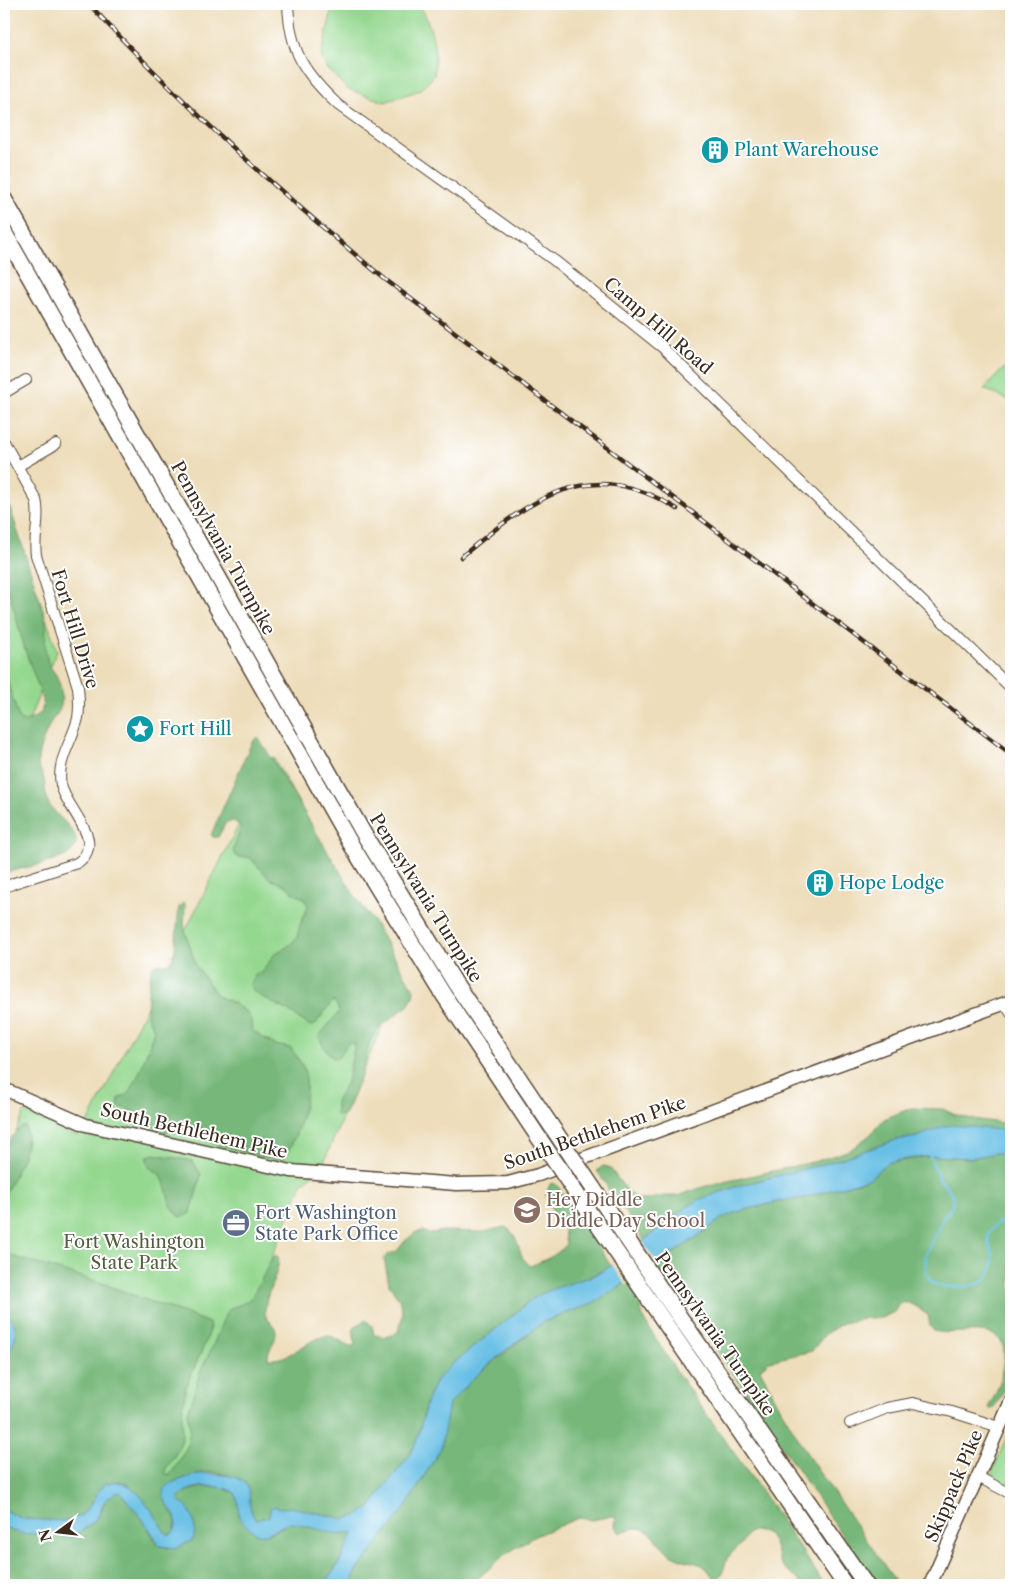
<svg xmlns="http://www.w3.org/2000/svg" width="1015" height="1589" viewBox="0 0 1015 1589" font-family="'Libre Caslon Text',serif">
<style>
.green{fill:#94d890;stroke:#688157}
.forest{fill:#77b87a;stroke:#59714c}
.water{fill:#68bfe5;stroke:#527482}
.pier{fill:#edddba}
.lines{fill:none;stroke-linecap:round;stroke-linejoin:round}
.stream{stroke:#68bfe5;stroke-width:2.5}
.minor-casing{stroke:#564535;stroke-width:12}
.major-casing{stroke:#564535;stroke-width:15}
.highway-casing{stroke:#564535;stroke-width:18}
.minor{stroke:#fff;stroke-width:10}
.major{stroke:#fff;stroke-width:12}
.highway{stroke:#fff;stroke-width:15}
.rail-casing{stroke:#3b2a1e;stroke-width:4.5}
.rail{stroke:#fff;stroke-width:2.5;stroke-dasharray:8;stroke-linecap:butt}
.highway-bridge-casing{stroke:#564535;stroke-width:18;stroke-linecap:butt}
.highway-bridge{stroke:#fff;stroke-width:15}
.labels{text-anchor:middle;stroke-width:4;stroke-linejoin:round;paint-order:stroke}
.culture-label{font-size:18px;fill:#0d838f;stroke:#fff;text-anchor:start}
.street-label{font-size:18px;fill:#3b2a1e;stroke:#fff}
.education-label{font-size:18px;fill:#785e54;stroke:#fff;text-anchor:start}
.service-label{font-size:18px;fill:#4e5e75;stroke:#fff;text-anchor:start}
.park-label{font-size:18px;fill:#565e40;stroke:#fff}
</style>
<rect width="100%" height="100%" fill="#fff"/>
<filter id="ink" filterUnits="userSpaceOnUse"><feTurbulence type="fractalNoise" baseFrequency=".02" numOctaves="2"/><feDisplacementMap in="SourceGraphic" scale="10" xChannelSelector="R" yChannelSelector="G"/><feConvolveMatrix kernelMatrix="1 2 1 2 8 2 1 2 1" color-interpolation-filters="sRGB"/></filter>
<filter id="wash" filterUnits="userSpaceOnUse"><feTurbulence type="fractalNoise" baseFrequency=".0096" numOctaves="4" result="noise"/><feDisplacementMap in="SourceGraphic" scale="20" xChannelSelector="R" yChannelSelector="G"/><feGaussianBlur stdDeviation="1.12" result="paint"/><feColorMatrix in="noise" values="0 0 0 0 0 0 0 0 0 0 0 0 0 0 0 0 0 1.4 0 .05"/><feComposite in="paint" operator="in"/></filter>
<g filter="url(#wash)">
<rect width="100%" height="100%" fill="#edddba"/>
<g class="green">
<path d="M331 4H419C433 27 437 49 434 76L420 90 385 102 347 89 325 66 321 55 331 14Z"/>
<path d="M1011 361V401L984 389Z"/>
<path d="M4 494 57 651 4 781Z"/>
<path d="M273 757 334 865 385 1019 322 1166 302 1184 196 1441 133 1585H4V1159L25 1111 77 1136 91 1117Z"/>
<path d="M1011 1427V1486L990 1477Z"/>
</g>
<g class="forest">
<path d="M4 489 44 613C45 618 46 623 46 628 46 638 44 648 47 658 48 665 52 669 56 675 60 682 63 696 61 705 60 713 53 717 50 724 45 735 37 752 38 764 39 768 41 771 43 775 46 785 44 795 49 804 55 816 84 833 74 848 65 864 21 866 4 874V658L6 677 20 721C29 722 35 717 42 712L43 700 24 647 10 595 4 585Z"/>
<path d="M257 737 259 738 356 898 374 922 414 990 413 996 408 1006 403 1009 378 1029 370 1041 361 1076 352 1098 345 1113 339 1116 336 1115V1102L347 1082 355 1044 349 1042 339 1057 333 1058 323 1046 319 1036 339 1012 337 1005 333 1001 331 1003 315 1025 310 1026 288 1011 258 995 251 989 250 984 252 978 264 969 275 953 287 947 297 938 300 925 308 906 304 898 293 893 287 886 270 879 250 858C243 855 236 861 233 851L241 827 234 821 226 822 218 837H213L211 835 252 742Z"/>
<path d="M183 903 185 904 184 927 196 966 218 996 233 1003 248 1013 251 1020 252 1030 260 1036 275 1045 291 1048C295 1055 301 1062 304 1069 312 1091 297 1140 284 1158L276 1159 264 1157 212 1143 192 1129 167 1132 156 1128 135 1112 118 1106 119 1098C121 1097 124 1096 126 1095 136 1088 151 1042 154 1029 153 1026 149 1022 148 1018 146 1012 149 971 153 966 158 960 167 969 174 959L179 907Z"/>
<path d="M911 1108 943 1109 953 1114 972 1119 1011 1124V1131L971 1127 945 1126 917 1137 896 1140 831 1162 738 1186 698 1200 684 1209 644 1240 625 1211 613 1200 606 1184 597 1171 603 1166 609 1167 627 1191 636 1198 644 1200 665 1196H677L706 1186 817 1161 850 1150 870 1135 884 1119Z"/>
<path d="M25 1126C34 1144 11 1180 4 1197 4 1185 1 1165 4 1153 6 1144 15 1129 25 1126Z"/>
<path d="M995 1153 1011 1154V1372C1004 1386 1004 1396 992 1409H990L989 1406C994 1398 999 1387 1001 1378 1002 1373 1002 1368 1003 1363 1012 1316 958 1338 934 1331L930 1326 928 1315C917 1309 912 1299 899 1304L894 1312 881 1318H866L843 1323 825 1334 812 1351 769 1361 760 1369 781 1409 812 1462 898 1585H876L672 1284 640 1307 644 1320 678 1374 764 1495 825 1585H801C797 1574 785 1572 780 1562 775 1551 775 1534 760 1531 748 1529 746 1536 740 1545 736 1550 729 1554 727 1559 723 1567 725 1574 716 1579 710 1575 708 1568 702 1565 692 1561 682 1561 672 1555 653 1542 651 1518 620 1533L615 1526 616 1517 613 1516 592 1520 578 1518 535 1536 506 1554 470 1585H349L359 1568 407 1505 441 1448 448 1404 477 1375 543 1322 593 1303 690 1242 721 1219 736 1212 786 1200 803 1198 856 1183 870 1178 886 1163 933 1156 971 1158Z"/>
<path d="M155 1154 193 1161 201 1175 191 1212 188 1215 180 1217C167 1209 169 1190 162 1178 155 1166 147 1174 147 1156Z"/>
<path d="M553 1183 557 1185 611 1266C587 1280 560 1285 535 1297L455 1362 437 1379 427 1400 417 1440 409 1456 384 1488 370 1508 356 1516 344 1519 291 1507 280 1508 275 1506 270 1511 269 1517 257 1519C248 1512 250 1503 249 1493L232 1476 214 1472H203L173 1482 168 1505C175 1515 179 1524 172 1534H166L159 1522 141 1498 132 1488 125 1483 118 1481 104 1484 98 1491 95 1499 81 1516 66 1521 23 1519 4 1510V1424L10 1416 6 1401H4V1356L9 1352 14 1324 4 1311V1252L18 1258 102 1283 146 1300 182 1312 209 1323 210 1328 208 1336 186 1387 182 1414V1440L175 1455 165 1470 166 1474H171L187 1447 190 1429 187 1412 194 1396 199 1374 212 1348 225 1315 230 1308 242 1304 252 1297 273 1257 276 1255 279 1258C278 1277 266 1292 265 1310 264 1321 276 1323 276 1333 276 1343 267 1349 268 1359 289 1361 302 1343 322 1337 336 1332 343 1347 354 1346 356 1338 352 1334 354 1327L366 1320 372 1326 374 1335 384 1337 392 1335 398 1332 403 1315 399 1299 389 1284 384 1259 388 1254 396 1252 405 1241 416 1232 423 1231 430 1234 443 1231 483 1232 505 1227C522 1235 516 1258 530 1266 543 1261 556 1256 566 1245L564 1230 551 1208 546 1195 550 1184Z"/>
<path d="M203 1487H220L235 1493 238 1501 243 1522 255 1533 273 1532 289 1523H297L306 1527 327 1530 335 1533 354 1532 339 1563 324 1585H6L4 1583V1527L14 1532 71 1537C79 1534 92 1524 97 1518 106 1508 101 1495 120 1492L144 1521 156 1542 160 1546 169 1548 184 1505 179 1502 178 1498 187 1491Z"/>
</g>
<g class="water">
<path d="M952 1125 1011 1131V1154L995 1153 971 1158 933 1156 900 1160 886 1163 870 1178 856 1183 803 1198 786 1200 736 1212 721 1219 690 1242 593 1303 543 1322 505 1351 477 1375 449 1404 441 1448 407 1505 359 1568 349 1585H324L339 1563 354 1532C348 1533 340 1534 334 1533 327 1532 294 1522 289 1523 278 1526 268 1538 256 1533 252 1531 241 1521 239 1517L238 1501 235 1493C221 1484 189 1483 178 1498 180 1504 186 1505 189 1510 195 1519 196 1530 193 1540L177 1548 160 1546 144 1521 120 1492C114 1493 105 1499 102 1505 101 1509 101 1512 98 1516 95 1521 77 1536 71 1537 63 1538 56 1535 49 1534 28 1532 25 1538 4 1527V1510L23 1519 66 1521 81 1516 95 1499 98 1491 104 1484C109 1483 114 1481 119 1482 138 1484 157 1519 166 1534H172C186 1515 162 1509 164 1492 166 1483 175 1482 182 1479 201 1473 204 1472 224 1475 231 1476 239 1477 245 1483 254 1494 245 1510 257 1519L269 1517 270 1508 275 1506 280 1508 291 1507 344 1519 356 1516 370 1508 384 1488 409 1456 417 1440 427 1400 437 1379 455 1362 535 1297 550 1290 595 1275 611 1266 684 1209 698 1200 738 1186 831 1162 896 1140 917 1137 945 1126Z"/>
<path d="M4 1311C7 1315 12 1319 14 1324 19 1335 12 1349 4 1356Z"/>
<path d="M4 1401 10 1406V1416L4 1424Z"/>
</g>
<path class="pier" d="M641 1240 659 1265 626 1285 611 1263Z"/>
<g class="lines">
<path class="stream" d="M929 1153 939 1179 947 1187 953 1197 952 1207 944 1217 926 1254V1273L932 1283C947 1289 981 1290 990 1274 992 1270 993 1263 993 1259 994 1250 985 1242 989 1233 994 1223 1002 1221 1011 1219"/>
</g>
</g>
<g filter="url(#ink)">
<g class="lines">
<defs>
<g id="minor">
<path d="M288 4C290 52 304 73 338 105L555 261 662 347 1011 688"/>
<path d="M4 393 26 380"/>
<path d="M4 442 36 500C41 518 33 536 36 555L78 687C79 697 80 707 78 718 73 740 56 761 61 785 66 809 108 842 77 863L14 883 4 888"/>
<path d="M18 466 56 444"/>
<path d="M1005 1004 1011 1013"/>
<path d="M850 1423 887 1408 913 1403 952 1412 999 1427"/>
<path d="M978 1477 1011 1494"/>
</g>
<g id="major">
<path d="M4 1089 86 1125 291 1171 456 1184 508 1183 538 1175 1011 1001"/>
<path d="M930 1585 1011 1401"/>
</g>
<g id="highway">
<path d="M4 199 365 836 455 983 556 1133"/>
<path d="M4 232 352 846 443 994 539 1138"/>
<path d="M593 1188 670 1303 866 1585"/>
<path d="M576 1193 845 1585"/>
</g>
</defs>
<use href="#minor" class="minor-casing"/>
<use href="#major" class="major-casing"/>
<use href="#highway" class="highway-casing"/>
<use href="#minor" class="minor"/>
<use href="#major" class="major"/>
<use href="#highway" class="highway"/>
<defs>
<g id="rail">
<path d="M89 4C181 104 281 194 386 280L1011 754"/>
<path d="M461 557C530 499 590 454 677 509"/>
</g>
</defs>
<use href="#rail" class="rail-casing"/>
<use href="#rail" class="rail"/>
<defs>
<g id="highway-bridge">
<path d="M556 1133 593 1188"/>
<path d="M539 1138 576 1193"/>
</g>
</defs>
<use href="#highway-bridge" class="highway-bridge-casing"/>
<use href="#highway-bridge" class="highway-bridge"/>
</g>
</g>
<defs>
<symbol id="building-disc" viewBox="-11 -11 22 22"><circle r="9.5" fill="#0f9aa8" stroke="#fff"/><path d="M-4-6H4V6H1V3H-1V6H-4ZM-2.5-4.3h1.7v1.8h-1.7ZM.8-4.3h1.7v1.8H.8ZM-2.5-1h1.7V.8h-1.7ZM.8-1h1.7V.8H.8Z" fill="#fff"/></symbol>
<symbol id="sight-disc" viewBox="-11 -11 22 22"><circle r="9.5" fill="#0f9aa8" stroke="#fff"/><path d="M0-6L1.8-2.2L6-1.7L2.9 1.2L3.7 5.4L0 3.3L-3.7 5.4L-2.9 1.2L-6-1.7L-1.8-2.2Z" fill="#fff"/></symbol>
<symbol id="school-disc" viewBox="-11 -11 22 22"><circle r="9.5" fill="#8d6e63" stroke="#fff"/><path d="M0-5L7-2L0 1L-7-2ZM-4 1L0 2.5L4 1V4Q0 6-4 4Z" fill="#fff"/></symbol>
<symbol id="office-disc" viewBox="-11 -11 22 22"><circle r="9.5" fill="#5c6f8a" stroke="#fff"/><path d="M-6-3h4V-5.5h4V-3h4V5H-6ZM-1-4.5V-3h2v-1.5ZM-6 0V1H6V0Z" fill="#fff"/></symbol>
</defs>
<g fill-rule="evenodd">
<use href="#building-disc" x="699" y="134" width="32" height="32"/>
<use href="#sight-disc" x="124" y="713" width="32" height="32"/>
<use href="#building-disc" x="804" y="867" width="32" height="32"/>
<use href="#school-disc" x="511" y="1194" width="32" height="32"/>
<use href="#office-disc" x="220" y="1207" width="32" height="32"/>
</g>
<g class="labels">
<g class="culture-label">
<text x="734" y="156">Plant Warehouse</text>
<text x="159" y="735">Fort Hill</text>
<text x="839" y="889">Hope Lodge</text>
</g>
<g class="street-label">
<text transform="translate(658 326) rotate(41)" y="6">Camp Hill Road</text>
<text transform="translate(223 548) rotate(61)" y="6">Pennsylvania Turnpike</text>
<text transform="translate(75 629) rotate(73)" y="6">Fort Hill Drive</text>
<text transform="translate(426 898) rotate(58)" y="6">Pennsylvania Turnpike</text>
<text transform="translate(194 1131) rotate(13)" y="6">South Bethlehem Pike</text>
<text transform="translate(595 1133) rotate(-19)" y="6">South Bethlehem Pike</text>
<text transform="translate(715 1334) rotate(55)" y="6">Pennsylvania Turnpike</text>
<text transform="translate(954 1486) rotate(-67)" y="6">Skippack Pike</text>
</g>
<g class="education-label">
<text x="546" y="1206">Hey Diddle<tspan x="546" dy="21">Diddle Day School</tspan></text>
</g>
<g class="service-label">
<text x="255" y="1219">Fort Washington<tspan x="255" dy="21">State Park Office</tspan></text>
</g>
<g class="park-label">
<text x="134" y="1248">Fort Washington<tspan x="134" dy="21">State Park</tspan></text>
</g>
</g>
<rect width="1015" height="1589" fill="none" stroke="#fff" stroke-width="20"/>
<g transform="translate(58 1532) rotate(255)" stroke="#ffffff" stroke-width="4" paint-order="stroke">
<path d="M0-4L9 19L0 12L-9 19Z" fill="#3b2a1e"/>
<text y="-8" font-size="14" font-weight="bold" text-anchor="middle" fill="#3b2a1e">N</text>
</g>
</svg>
